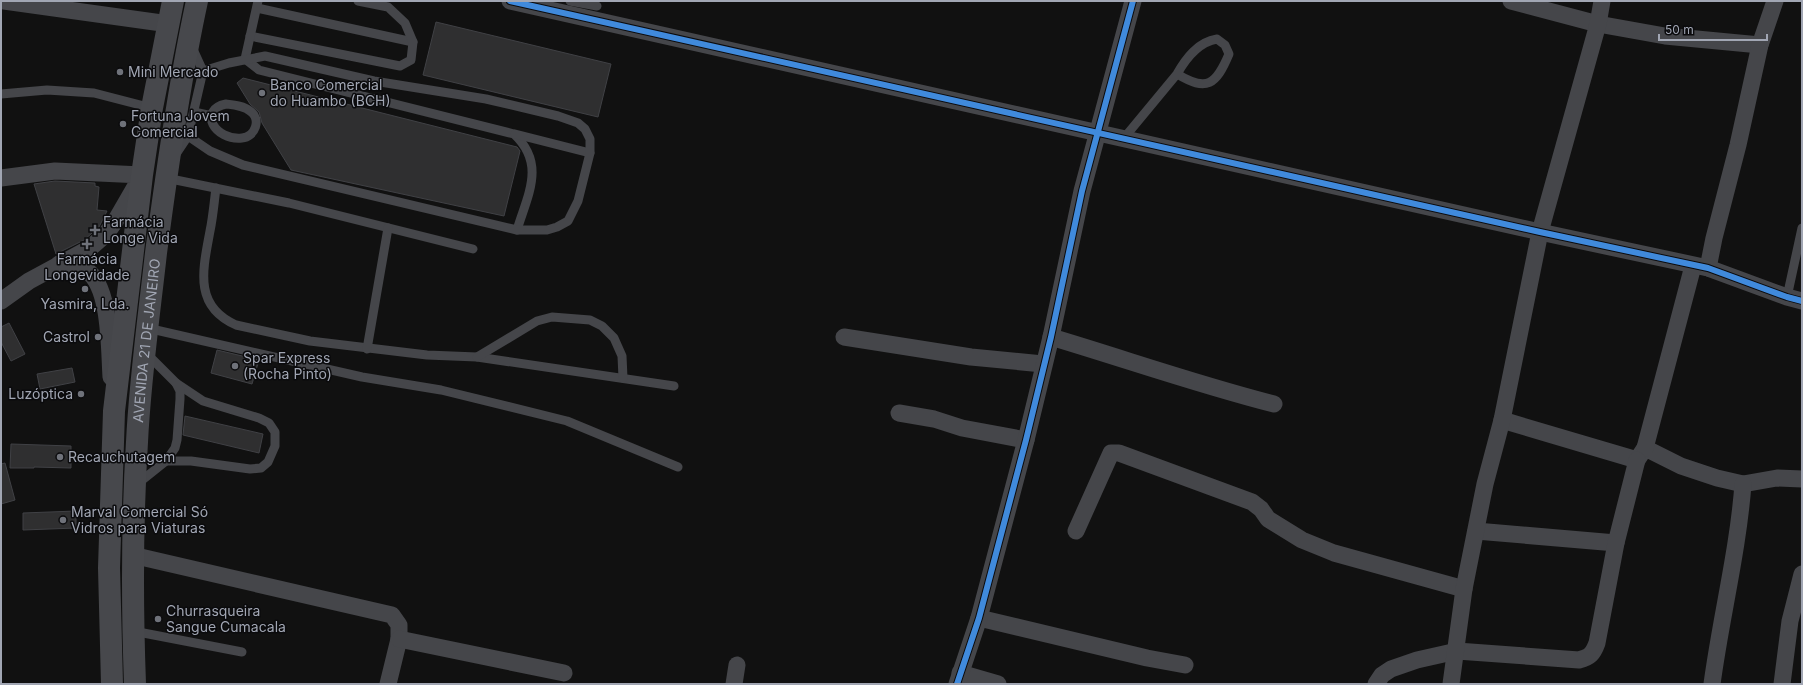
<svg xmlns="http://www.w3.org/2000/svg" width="1803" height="685" viewBox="0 0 1803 685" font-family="Inter,sans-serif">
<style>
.building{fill:#2f2f30;stroke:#404145}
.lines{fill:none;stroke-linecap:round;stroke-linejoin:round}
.lane{stroke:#45464a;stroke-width:9}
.street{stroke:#45464a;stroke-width:17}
.primary{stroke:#47484c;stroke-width:22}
.cycleway-casing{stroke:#0b0b0d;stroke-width:8}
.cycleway{stroke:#408adc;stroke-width:6}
.poi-dot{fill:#6f727a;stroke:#0b0b0d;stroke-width:1.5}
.labels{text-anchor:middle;stroke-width:3;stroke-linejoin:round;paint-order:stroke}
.poi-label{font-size:14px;fill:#a1a6b3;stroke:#0b0b0d;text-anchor:start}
.street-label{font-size:14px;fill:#a1a6b3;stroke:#0b0b0d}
</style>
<rect width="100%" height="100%" fill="#111"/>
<g class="building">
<path d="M436 22 611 64 598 117 423 75Z"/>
<path d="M243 78 517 147 520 151 504 216 291 170 262 123 259 112 250 104 237 83Z"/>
<path d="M55 181 95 183V186L99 187 97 210 107 211 99 227 84 240 56 254 34 184Z"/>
<path d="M9 323 25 354 11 361 1 342V327Z"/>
<path d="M217 350 259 360 252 384 211 373Z"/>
<path d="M72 368 75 382 40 389 37 374Z"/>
<path d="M185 416 263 434 259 453 183 435Z"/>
<path d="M11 444 71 446V468L34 467V468H10Z"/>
<path d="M5 463 15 500 1 504V464Z"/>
<path d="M76 511V528L23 530V513Z"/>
</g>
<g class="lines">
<g class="lane">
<path d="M570 1 597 6"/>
<path d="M257 8 413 42"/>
<path d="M250 36 400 66 411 60 413 42 405 23 388 7 358 1"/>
<path d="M245 59 259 70 514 134C546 164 528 194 517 230"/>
<path d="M245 59 258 1"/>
<path d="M1 94 47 90 94 93 152 108"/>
<path d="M226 104C234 105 244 106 250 111 262 119 255 137 242 138 215 141 197 110 226 104Z"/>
<path d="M194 112 212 116"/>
<path d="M515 134 590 153"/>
<path d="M188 136 210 151 243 165 517 230H547L557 227 568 221 578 201 590 153V139L585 129 578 123 558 116 486 99 374 81 265 56 229 63 203 71"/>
<path d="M1124 138 1177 74C1186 58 1198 42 1217 39L1225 45 1229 54C1216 85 1207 92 1177 74"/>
<path d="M176 154 188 136 203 71 192 47"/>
<path d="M166 178 289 203 473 249"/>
<path d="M216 188C214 203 213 217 210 231 203 269 193 306 236 325L310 341 427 355 477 357 674 386"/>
<path d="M1787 297 1802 228"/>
<path d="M147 328 362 377 441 390 567 421 678 467"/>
<path d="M367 349 388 228"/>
<path d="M477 357 537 321 552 317 590 320 602 326 614 338 622 356 623 378"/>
<path d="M166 461H191L250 469 261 468 268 462 275 446V432L269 423 259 418 203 401 176 383"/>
<path d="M136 485 166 461 175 448 177 440 180 399V391L176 383 146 353"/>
<path d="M133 631 242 652"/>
</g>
<g class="street">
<path d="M4 1 169 24"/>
<path d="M510 1 1540 232 1708 268 1787 297 1802 301"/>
<path d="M1511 1 1598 24 1665 36 1760 45"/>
<path d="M1 178 55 171 142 175 116 220 106 234 90 248 29 281 1 301"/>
<path d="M59 264C68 264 78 264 86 270 111 286 109 349 111 377"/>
<path d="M1708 268 1714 238 1738 145 1760 45 1775 1"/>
<path d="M844 337 971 357 1043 364"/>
<path d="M1051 337C1125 359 1199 385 1274 404"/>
<path d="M899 413 934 419 962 428 1026 440"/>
<path d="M1502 420 1637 460 1645 448 1681 466 1717 478 1743 484 1777 478 1802 479"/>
<path d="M1645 448 1693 266"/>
<path d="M1076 531 1111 453H1119L1252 502 1261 509 1268 519 1302 540 1334 553 1464 589"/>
<path d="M1476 531 1616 543"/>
<path d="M132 555 392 615 399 625V639L388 684"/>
<path d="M979 618 1147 658 1185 665"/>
<path d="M399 639 564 673"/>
<path d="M960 673 998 684"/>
<path d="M734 684 737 665"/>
<path d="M957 684 979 618 1026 440 1051 337 1082 191 1133 1"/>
<path d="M1376 684 1382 675 1391 669 1417 660 1457 651 1579 660C1590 657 1593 654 1597 643L1616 543 1637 460"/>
<path d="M1451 684 1464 589 1485 484 1502 420 1540 232 1598 24 1602 1"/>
<path d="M1712 684C1721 617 1738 551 1743 484"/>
<path d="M1782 684 1790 621 1802 574"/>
</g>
<g class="primary">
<path d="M112 684 109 568 114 411 142 175 152 108 173 1"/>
<path id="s1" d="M135 684C132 603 132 523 137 442 140 379 149 316 156 253 167 169 179 84 197 1"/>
</g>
<defs>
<g id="cycleway">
<path d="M510 1 1540 232 1708 268 1787 297 1802 301"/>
<path d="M957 684 979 618 1026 440 1051 337 1082 191 1133 1"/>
</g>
</defs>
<use href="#cycleway" class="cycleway-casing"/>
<use href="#cycleway" class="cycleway"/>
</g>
<g class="poi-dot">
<circle cx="120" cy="72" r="4"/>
<circle cx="262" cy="93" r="4"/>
<circle cx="123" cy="124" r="4"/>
<path d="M93 224h4v4h4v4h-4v4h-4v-4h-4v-4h4z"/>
<path d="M85 238h4v4h4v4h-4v4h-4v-4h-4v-4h4z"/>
<circle cx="85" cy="289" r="4"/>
<circle cx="98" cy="337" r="4"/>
<circle cx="235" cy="366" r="4"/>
<circle cx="81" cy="394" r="4"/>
<circle cx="60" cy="457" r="4"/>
<circle cx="63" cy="520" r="4"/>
<circle cx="158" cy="619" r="4"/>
</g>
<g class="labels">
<g class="poi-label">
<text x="128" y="77">Mini Mercado</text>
<text x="270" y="90">Banco Comercial<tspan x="270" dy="16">do Huambo (BCH)</tspan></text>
<text x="131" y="121">Fortuna Jovem<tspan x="131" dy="16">Comercial</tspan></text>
<text x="103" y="227">Farmácia<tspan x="103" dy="16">Longe Vida</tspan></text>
<text x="87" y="264" text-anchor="middle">Farmácia<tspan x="87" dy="16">Longevidade</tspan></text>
<text x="85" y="309" text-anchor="middle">Yasmira, Lda.</text>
<text x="90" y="342" text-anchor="end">Castrol</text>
<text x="243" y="363">Spar Express<tspan x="243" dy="16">(Rocha Pinto)</tspan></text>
<text x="73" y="399" text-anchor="end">Luzóptica</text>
<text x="68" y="462">Recauchutagem</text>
<text x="71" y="517">Marval Comercial Só<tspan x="71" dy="16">Vidros para Viaturas</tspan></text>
<text x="166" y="616">Churrasqueira<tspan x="166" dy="16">Sangue Cumacala</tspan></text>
</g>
<g class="street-label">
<text dy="5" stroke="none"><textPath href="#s1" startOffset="344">AVENIDA 21 DE JANEIRO</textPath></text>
</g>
</g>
<rect width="1803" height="685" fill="none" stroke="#a1a6b3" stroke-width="4"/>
<path d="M1659 34v6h108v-6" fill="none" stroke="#a1a6b3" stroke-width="2"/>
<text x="1665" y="34" font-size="12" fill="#a1a6b3" stroke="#0b0b0d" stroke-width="3" paint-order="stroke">50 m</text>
</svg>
